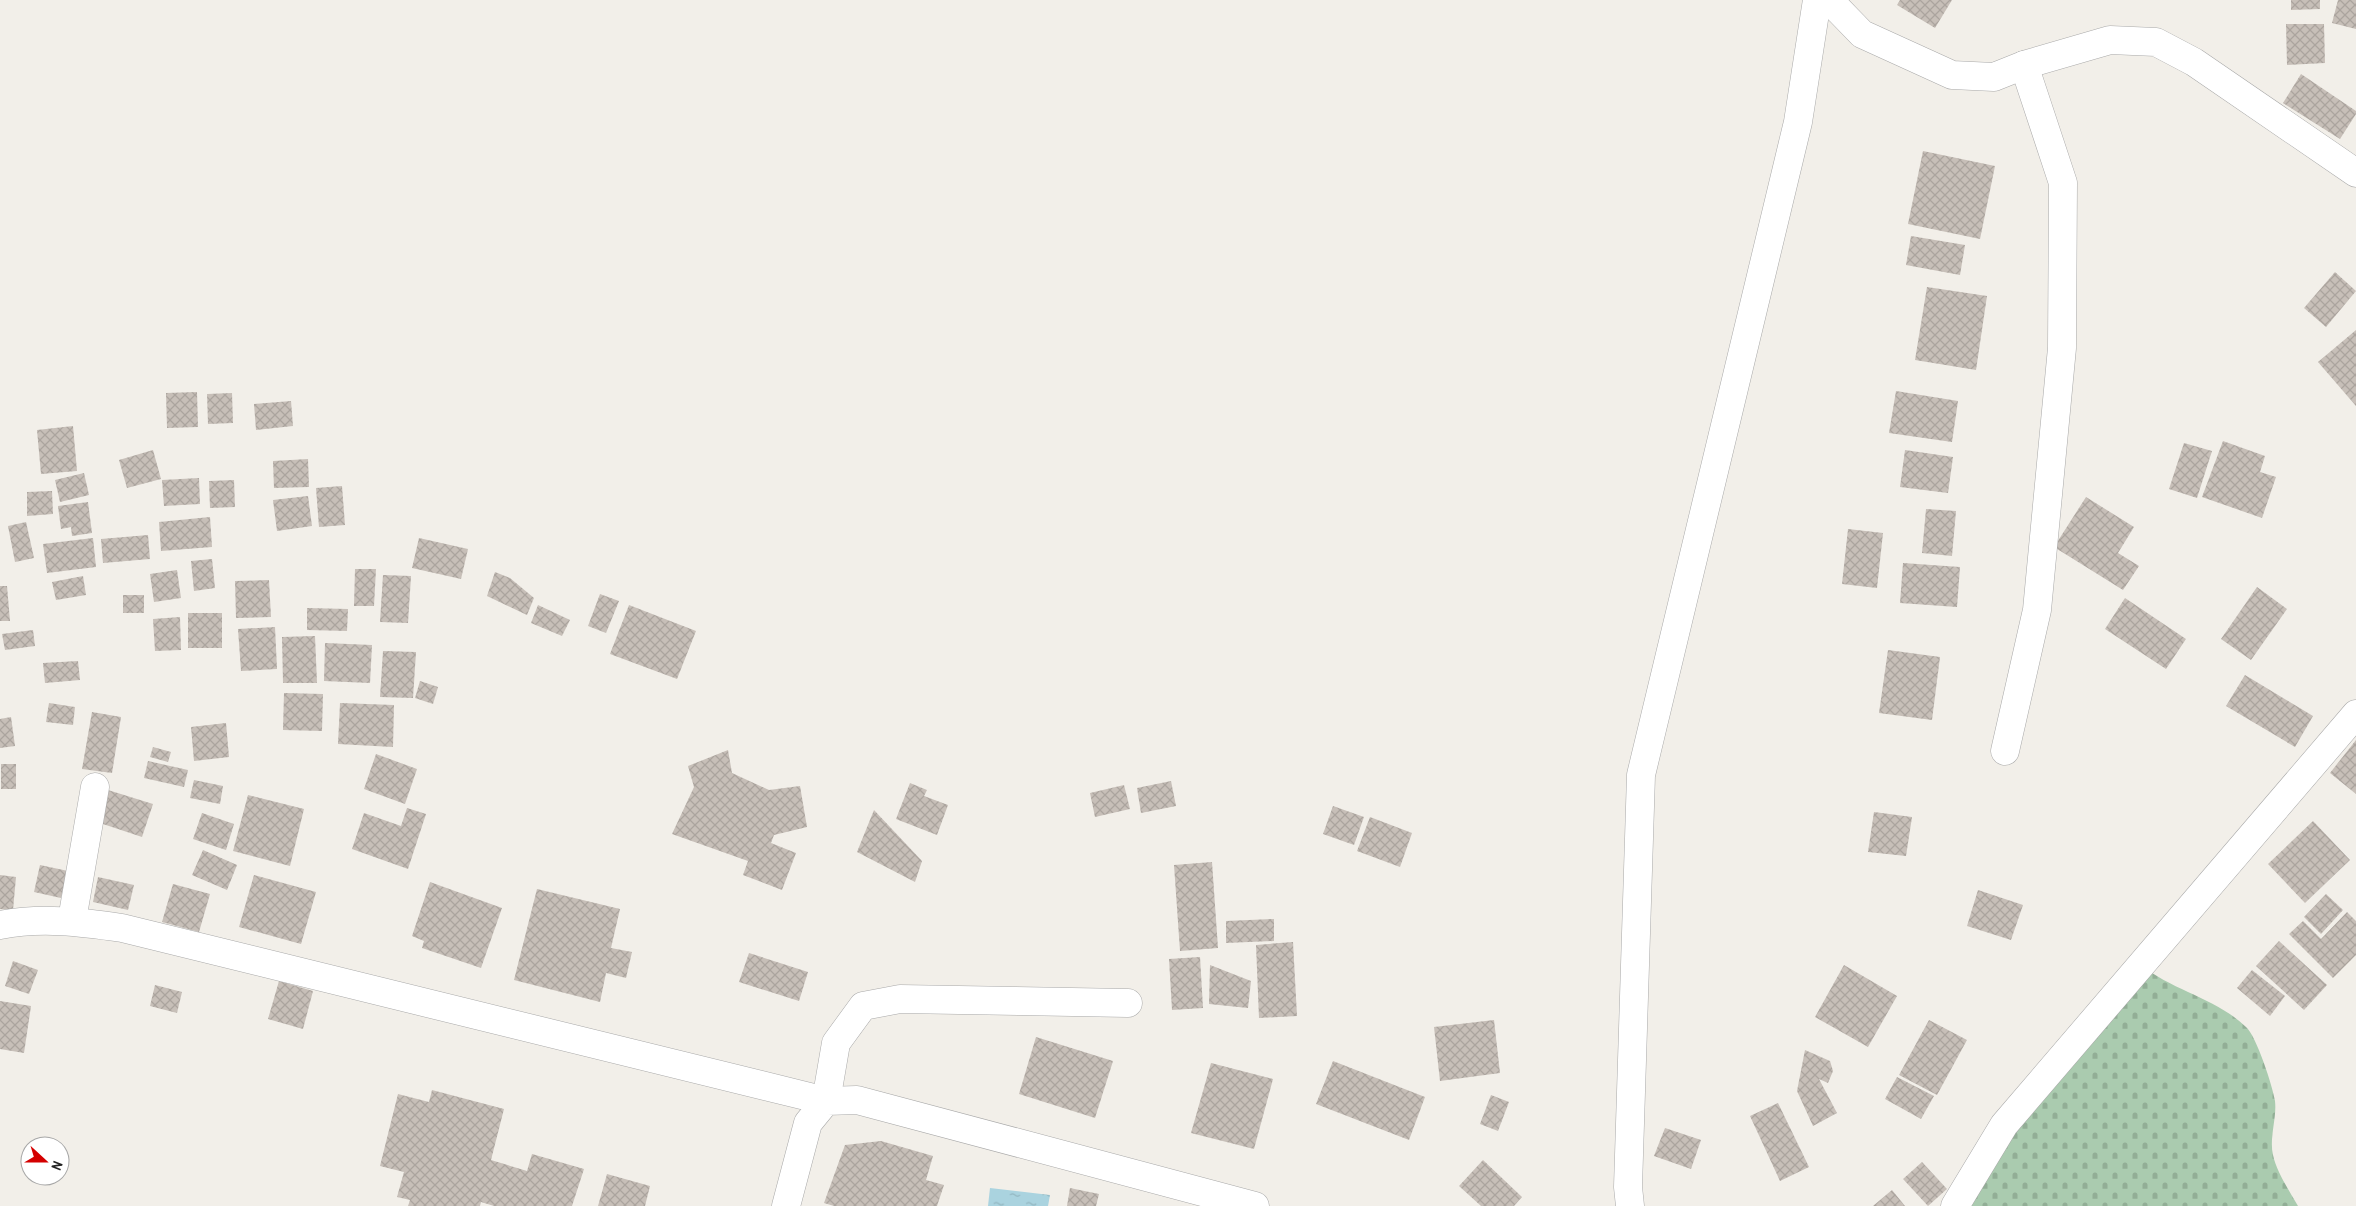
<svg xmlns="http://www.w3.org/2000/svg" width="2356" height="1206" viewBox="0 0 2356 1206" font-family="'Archivo Narrow',sans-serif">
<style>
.cemetery{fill:url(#cemetery-stones)}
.water{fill:url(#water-ripples)}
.building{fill:url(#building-cross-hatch)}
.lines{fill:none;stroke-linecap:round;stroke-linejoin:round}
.minor-casing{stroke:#a9a9a9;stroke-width:29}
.minor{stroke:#fff;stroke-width:28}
</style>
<defs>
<pattern id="cemetery-stones" width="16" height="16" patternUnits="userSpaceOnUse" patternTransform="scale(1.25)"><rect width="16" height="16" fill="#aacbaf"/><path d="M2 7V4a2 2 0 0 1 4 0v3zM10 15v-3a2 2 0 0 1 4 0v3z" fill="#92ae96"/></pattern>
<pattern id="water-ripples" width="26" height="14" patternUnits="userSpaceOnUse" patternTransform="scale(1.25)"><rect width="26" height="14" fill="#aad3df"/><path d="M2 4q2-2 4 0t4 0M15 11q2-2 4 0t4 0" fill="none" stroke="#92b5bf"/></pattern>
<pattern id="building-cross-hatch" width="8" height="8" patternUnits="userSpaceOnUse" patternTransform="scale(1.25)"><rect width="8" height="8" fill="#c7bfb8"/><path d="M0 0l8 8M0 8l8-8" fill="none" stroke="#aba49e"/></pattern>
</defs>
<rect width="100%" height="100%" fill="#f2efe9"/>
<path class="cemetery" d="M2141 965C2173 991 2216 998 2246 1027 2256 1035 2273 1087 2275 1101 2277 1118 2269 1138 2273 1155 2277 1173 2289 1190 2298 1206H1955Z"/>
<path class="water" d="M990 1188 1050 1195 1048 1206H988Z"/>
<g class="building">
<path d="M1900 0H1952L1935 28 1897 5Z"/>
<path d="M2291 0H2320V9L2291 10Z"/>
<path d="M2338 0H2356V29L2332 23Z"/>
<path d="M2286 24H2324L2325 63 2287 65Z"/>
<path d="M2301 74 2356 111V114L2340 139 2283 103Z"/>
<path d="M1923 151 1995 166 1980 239 1908 224Z"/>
<path d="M1911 236 1965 245 1960 275 1906 265Z"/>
<path d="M2335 272 2356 291 2326 327 2304 308Z"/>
<path d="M1927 287 1987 296 1976 370 1915 360Z"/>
<path d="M2356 330V406L2318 362Z"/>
<path d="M1896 391 1958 401 1952 442 1889 433Z"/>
<path d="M197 392 198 427 167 428 166 393Z"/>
<path d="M232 393 233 423 208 424 207 394Z"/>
<path d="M291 401 293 426 256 430 254 404Z"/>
<path d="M73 426 77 471 41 474 37 430Z"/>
<path d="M2223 441 2265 456 2260 472 2276 477 2262 518 2202 497Z"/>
<path d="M2184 443 2212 451 2197 498 2169 489Z"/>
<path d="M153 450 161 479 127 488 119 460Z"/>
<path d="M1905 450 1953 457 1948 493 1900 487Z"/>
<path d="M308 459 309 487 274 488 273 461Z"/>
<path d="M84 473 89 495 60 502 55 480Z"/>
<path d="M199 478 200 504 164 506 162 480Z"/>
<path d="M234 480 235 507 210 508 209 481Z"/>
<path d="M342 486 345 525 319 527 316 488Z"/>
<path d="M52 491 53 514 27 516V492Z"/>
<path d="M308 496 312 526 277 531 273 500Z"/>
<path d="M2086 497 2134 527 2118 553 2139 566 2123 590 2054 547Z"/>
<path d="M88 502 92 533 72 536 71 527 61 529 58 506Z"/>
<path d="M1926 509 1956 511 1952 556 1922 553Z"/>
<path d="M210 517 212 547 161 551 159 522Z"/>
<path d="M26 522 34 558 15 562 8 526Z"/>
<path d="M1848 529 1883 533 1877 588 1842 584Z"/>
<path d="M148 535 150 559 103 563 101 539Z"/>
<path d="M93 538 96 567 47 573 43 544Z"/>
<path d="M419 538 468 549 461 579 412 568Z"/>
<path d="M212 559 215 588 194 591 191 561Z"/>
<path d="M1903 563 1960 567 1957 607 1900 603Z"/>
<path d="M355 569H376L374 606H354Z"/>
<path d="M177 570 181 598 154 602 150 574Z"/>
<path d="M495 572 510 578 534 598 527 615 487 596Z"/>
<path d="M383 575 411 576 408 623 380 622Z"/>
<path d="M83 576 86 595 56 600 52 582Z"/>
<path d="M269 580 271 617 236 618 235 581Z"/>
<path d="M0 586H7L10 621H0Z"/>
<path d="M2257 587 2287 609 2251 660 2221 639Z"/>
<path d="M600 594 619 601 606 633 588 626Z"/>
<rect x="123" y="595" width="21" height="18"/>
<path d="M2125 598 2186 639 2166 669 2105 629Z"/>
<path d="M538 605 570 620 562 636 531 623Z"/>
<path d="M629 605 696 631 677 679 610 654Z"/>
<path d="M307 608 348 609 347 631 307 630Z"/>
<rect x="188" y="613" width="34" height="35"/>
<path d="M180 617 181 650 155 651 153 619Z"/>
<path d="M275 627 277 669 241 671 238 629Z"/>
<path d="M33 630 35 646 5 650 2 634Z"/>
<path d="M315 636 317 683H283L282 637Z"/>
<path d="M325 643 372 645 370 683 324 681Z"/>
<path d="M1888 650 1940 657 1932 720 1879 713Z"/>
<path d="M383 651 416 652 413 698 380 697Z"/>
<path d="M78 661 80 680 45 683 43 663Z"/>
<path d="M2245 675 2313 716 2295 747 2226 706Z"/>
<path d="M420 681 438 687 433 704 415 698Z"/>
<path d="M284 693 323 694 322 731 283 730Z"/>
<path d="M49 703 75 707 73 725 46 722Z"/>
<path d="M340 703 394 705 393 747 338 744Z"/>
<path d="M92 712 121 717 112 773 82 769Z"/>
<path d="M11 717 15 746 0 748V719Z"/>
<path d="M226 723 229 757 194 761 191 727Z"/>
<path d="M2356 740V794L2330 773Z"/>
<path d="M153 747 171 752 168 762 150 757Z"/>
<path d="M728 750 732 773 769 790 800 786 807 827 774 835 771 843 796 853 782 890 743 875 748 861 672 834 694 787 688 766Z"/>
<path d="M376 754 417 769 405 804 364 789Z"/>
<path d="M148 761 188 770 184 787 144 778Z"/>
<rect x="1" y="764" width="15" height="25"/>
<path d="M194 780 223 786 220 804 190 798Z"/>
<path d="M1171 781 1176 806 1141 813 1137 788Z"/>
<path d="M910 783 927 790 924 796 948 805 937 835 896 819Z"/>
<path d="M1124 785 1130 809 1095 817 1090 793Z"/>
<path d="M108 790 153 804 142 837 97 822Z"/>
<path d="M248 795 304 809 290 866 233 851Z"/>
<path d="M1333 806 1364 817 1354 845 1323 834Z"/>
<path d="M407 808 426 814 408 869 352 849 364 813 401 826Z"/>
<path d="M874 810 922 861 915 882 857 852Z"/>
<path d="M1874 812 1912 817 1906 856 1868 852Z"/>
<path d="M202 813 234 824 226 850 193 839Z"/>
<path d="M1370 817 1412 833 1400 867 1357 851Z"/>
<path d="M2313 821 2350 860 2305 903 2268 864Z"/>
<path d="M203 850 237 865 227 890 192 875Z"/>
<path d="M1212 862 1218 948 1180 951 1174 865Z"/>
<path d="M40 865 68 871 61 898 34 892Z"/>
<path d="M0 875 16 877 13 910 0 909Z"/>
<path d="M254 875 316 892 301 944 239 927Z"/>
<path d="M98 877 134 885 128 910 93 902Z"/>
<path d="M430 882 502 908 481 968 422 948 424 941 412 936Z"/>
<path d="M173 884 210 894 199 932 162 922Z"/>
<path d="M537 889 620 909 611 948 632 952 626 978 606 973 600 1002 514 980Z"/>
<path d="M1978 890 2023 905 2011 940 1967 926Z"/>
<path d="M2326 894 2343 910 2321 934 2304 917Z"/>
<path d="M2347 912 2356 921V955L2333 978 2289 934 2303 921 2321 939Z"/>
<path d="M1274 919V941L1226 943V921Z"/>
<path d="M2279 941 2327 985 2304 1010 2256 966Z"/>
<path d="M1293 942 1297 1016 1259 1018 1256 945Z"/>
<path d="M749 953 808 972 799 1001 739 982Z"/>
<path d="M1200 957 1203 1008 1172 1010 1169 959Z"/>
<path d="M13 961 38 970 29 994 5 986Z"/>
<path d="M1210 965 1251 981 1248 1008 1209 1004Z"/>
<path d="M1844 965 1897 996 1868 1047 1815 1017Z"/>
<path d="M2252 970 2285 996 2270 1016 2237 988Z"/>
<path d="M279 981 313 991 303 1029 268 1019Z"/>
<path d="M155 985 182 992 177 1013 150 1006Z"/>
<path d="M0 1001 31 1006 24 1053 0 1049Z"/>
<path d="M1494 1020 1500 1073 1440 1081 1434 1027Z"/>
<path d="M1929 1020 1967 1040 1937 1095 1899 1075Z"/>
<path d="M1036 1037 1113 1061 1095 1118 1019 1094Z"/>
<path d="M1805 1050 1830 1061 1833 1071 1828 1083 1819 1079 1837 1113 1813 1126 1797 1091Z"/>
<path d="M1333 1061 1425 1097 1409 1140 1316 1104Z"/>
<path d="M1211 1063 1273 1079 1254 1149 1191 1133Z"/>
<path d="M1897 1077 1934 1096 1921 1119 1885 1099Z"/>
<path d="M432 1090 504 1109 491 1160 527 1171 532 1154 584 1169 572 1206H494L481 1202 480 1206H408L410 1200 397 1197 404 1172 380 1166 398 1094 429 1102Z"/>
<path d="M1491 1095 1509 1102 1498 1131 1480 1124Z"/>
<path d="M1778 1103 1809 1167 1780 1181 1750 1116Z"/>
<path d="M1665 1128 1701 1140 1691 1169 1654 1156Z"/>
<path d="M881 1141 933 1156 926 1180 944 1185 937 1206H834L824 1203 845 1145Z"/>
<path d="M1483 1160 1522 1197 1514 1206H1481L1459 1186Z"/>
<path d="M1922 1162 1947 1189 1928 1206 1903 1179Z"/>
<path d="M607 1174 650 1186 645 1206H598Z"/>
<path d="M1070 1188 1099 1194 1096 1206H1067Z"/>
<path d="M1892 1190 1905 1206H1873Z"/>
</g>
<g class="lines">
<defs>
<g id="minor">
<path d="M1829 0 1862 34 1952 75 1994 77 2024 65 2110 40 2156 42 2194 62 2356 173"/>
<path d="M2005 751 2037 610 2062 348 2063 183 2024 65"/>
<path d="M72 920 95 787"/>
<path d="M0 925C41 917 81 922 122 928L826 1101 836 1043 863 1006 900 999 1128 1003"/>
<path d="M786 1206 808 1123 826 1101 857 1100 1255 1206"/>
<path d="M1630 1206 1628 1187 1641 775 1798 122 1817 0"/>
<path d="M1955 1206 2004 1125 2356 714"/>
</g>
</defs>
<use href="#minor" class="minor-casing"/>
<use href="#minor" class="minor"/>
</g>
<g transform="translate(45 1161) rotate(111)"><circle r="24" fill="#ffffff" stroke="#a7a7a7"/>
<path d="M0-4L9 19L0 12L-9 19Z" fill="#d40000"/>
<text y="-8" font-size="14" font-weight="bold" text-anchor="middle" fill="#222222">N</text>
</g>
</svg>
